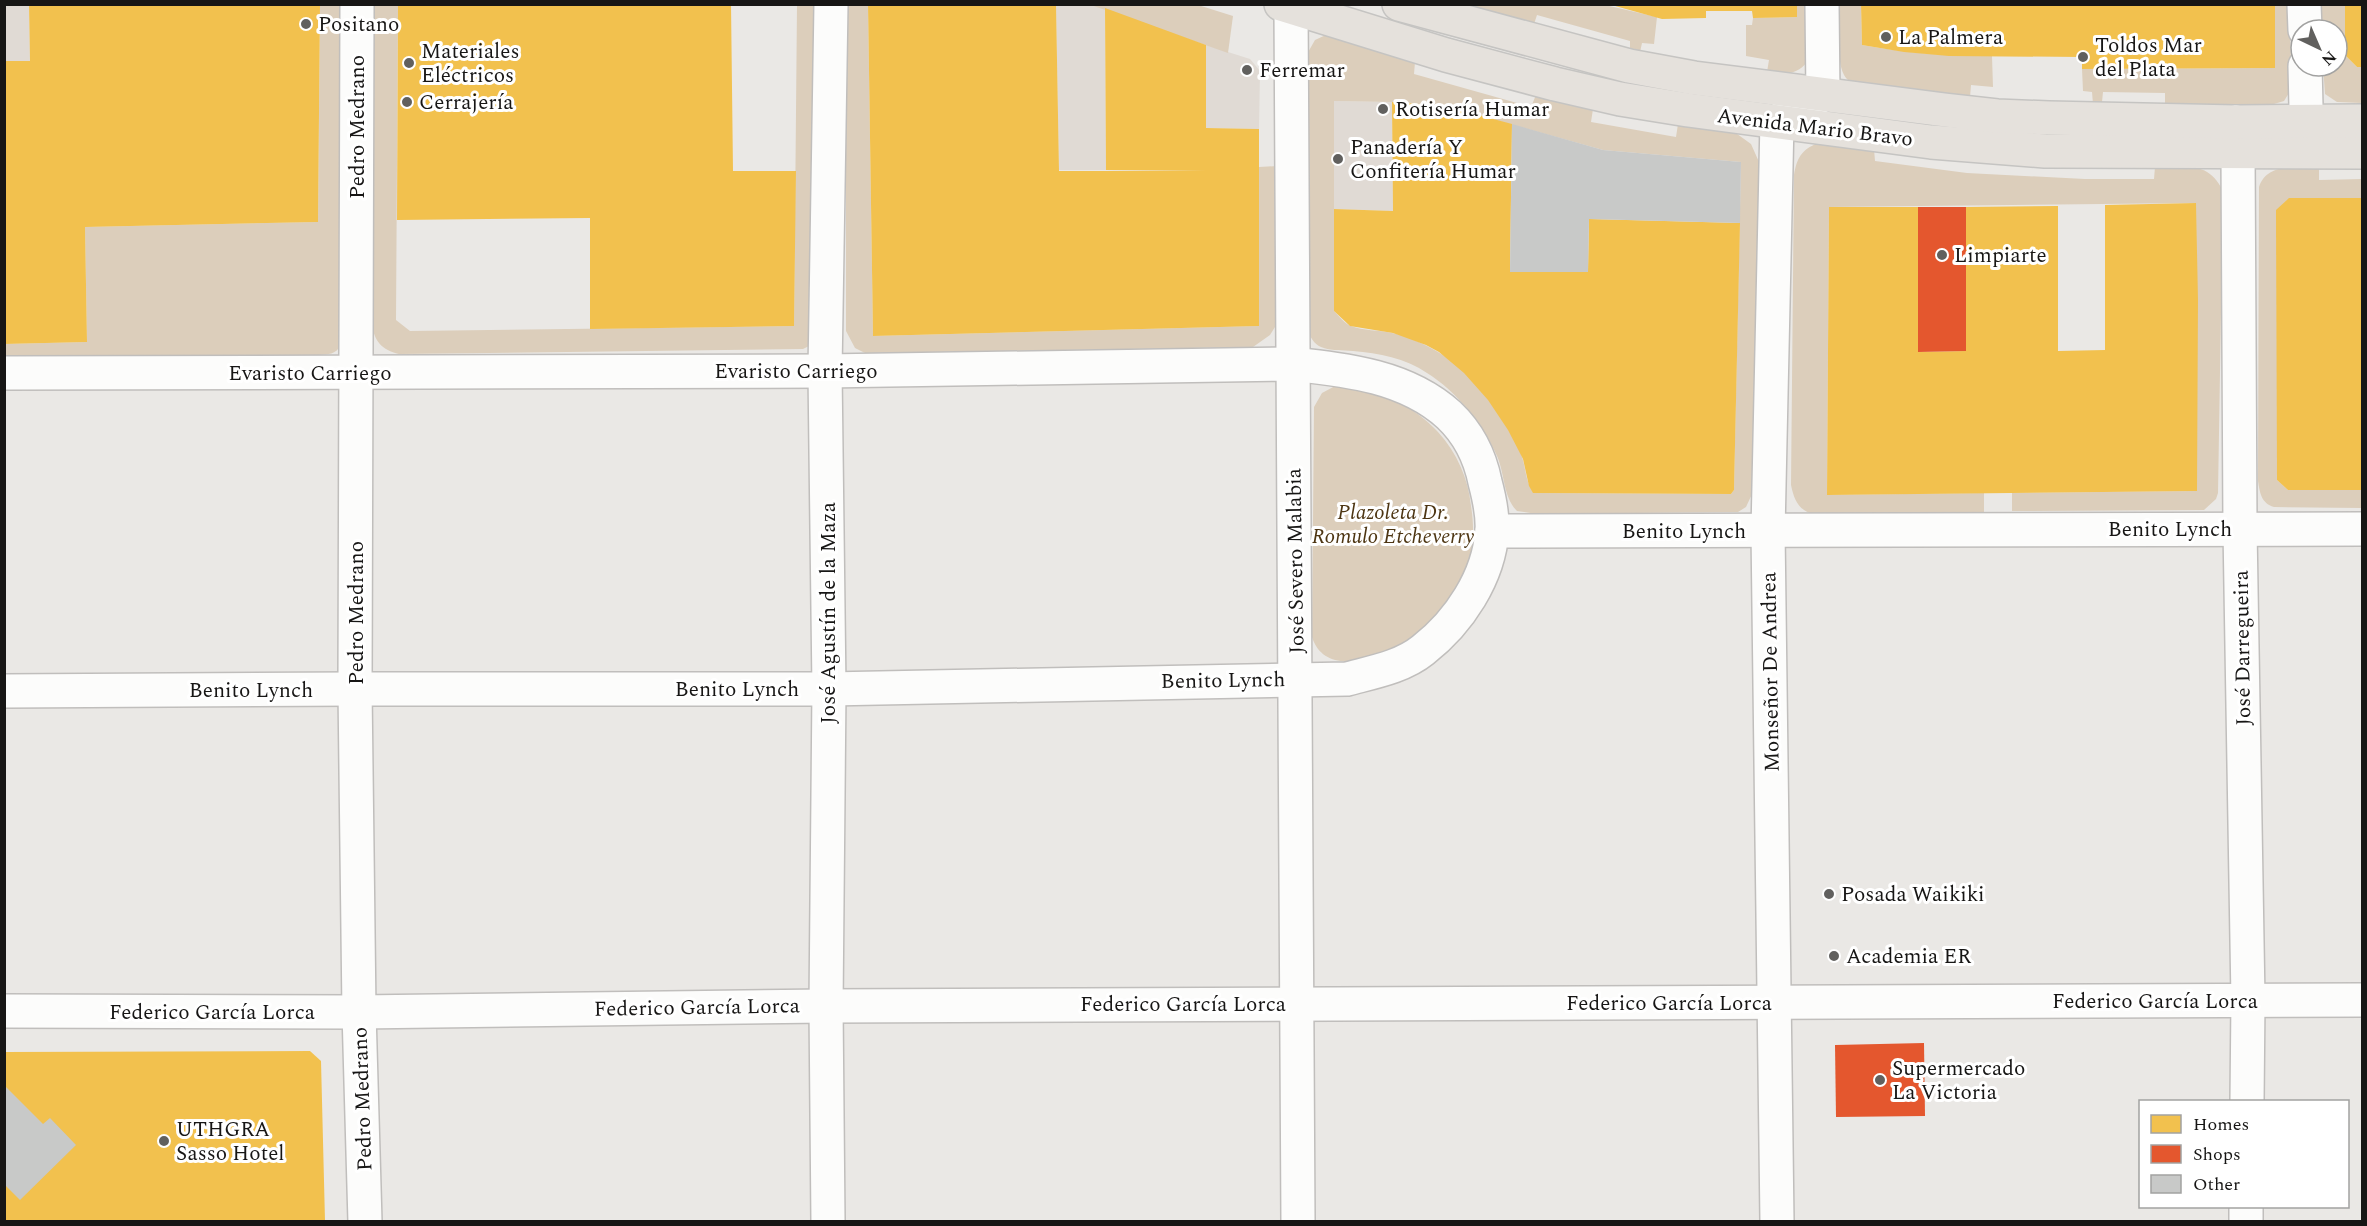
<svg xmlns="http://www.w3.org/2000/svg" width="2367" height="1226" viewBox="0 0 2367 1226" font-family="Spectral,serif">
<style>
.built{fill:#e0dad4}
.green{fill:#dccebb;fill-rule:evenodd}
.homes{fill:#f2c14e}
.shops{fill:#e4572e}
.building{fill:#c8c9c8}
.lines{fill:none;stroke-linecap:round;stroke-linejoin:round}
.minor-casing{stroke:#c0bebc;stroke-width:36}
.major-casing{stroke:#c5c4c2;stroke-width:36}
.minor{stroke:#fcfcfb;stroke-width:33}
.major{stroke:#e5e1dc;stroke-width:33}
.poi-dot{fill:#61605e;stroke:#fff;stroke-width:2}
.labels{text-anchor:middle;stroke-width:6;stroke-linejoin:round;paint-order:stroke}
.poi-label{font-size:21px;fill:#171615;stroke:#fff;text-anchor:start}
.street-label{font-size:21px;fill:#171615;stroke:#fff}
.park-label{font-size:21px;font-style:italic;fill:#4d3512;stroke:#fff}
</style>
<rect width="100%" height="100%" fill="#eae8e5"/>
<g class="built">
<path d="M4 5H29L30 61H5Z"/>
<path d="M1056 5H1093L1105 8 1106 170H1059Z"/>
<path d="M1206 45 1250 59 1260 71 1259 129 1206 128Z"/>
<path d="M1334 101 1392 102 1393 211 1334 209Z"/>
</g>
<g class="green">
<path d="M320 5H342L341 345C335 355 329 354 318 355L5 357 4 344 87 342 85 227 318 222Z"/>
<path d="M374 5H398L396 320 410 331 794 326 797 5H817L811 340 809 346 803 349 399 354C382 350 374 341 372 324Z"/>
<path d="M846 5H868L873 336 1259 326V167L1277 166 1275 327 1270 335 1253 347 865 353 855 348 846 331Z"/>
<path d="M1091 5H1198L1233 16 1228 53Z"/>
<path d="M1463 5H1605L1657 17 1654 44 1642 43 1640 52H1630V41L1537 15 1533 27Z"/>
<path d="M1797 5H1808L1807 62C1797 76 1782 74 1767 72L1769 60 1746 56V25H1752L1753 18 1797 17Z"/>
<path d="M1839 5H1861L1862 45C1906 53 1948 56 1992 56L1993 87 1971 85 1970 97 1859 85C1854 83 1849 82 1846 78 1835 64 1839 22 1839 5Z"/>
<path d="M2274 5H2289L2292 88 2284 101 2274 104H2165V93L2103 92 2102 102 2093 104 2092 92 2083 91 2082 69 2275 68Z"/>
<path d="M2321 5H2345V55L2357 67H2362V103L2337 102 2325 94 2323 66H2337V30H2322Z"/>
<path d="M1328 34 1415 62 1414 74 1531 107 1536 95 1593 109 1591 122 1676 137 1678 124 1733 131 1751 144 1759 162 1753 492 1746 507 1738 512 1537 514 1517 511C1503 497 1505 474 1497 456 1483 424 1456 391 1427 373 1405 358 1379 353 1353 351 1343 350 1330 351 1321 347 1314 344 1310 337 1308 330L1307 54 1315 40ZM1334 101 1392 102 1445 106 1603 150 1741 162 1734 490 1731 494 1534 493C1525 482 1526 467 1521 454 1504 416 1474 374 1438 352 1424 344 1408 336 1392 333 1379 330 1363 331 1351 326 1345 324 1339 316 1334 311Z"/>
<path d="M1818 143 1874 149 1875 161 1967 173 2085 179H2154L2155 167C2184 167 2208 160 2223 191L2218 493 2216 499 2204 510 2012 511V493L2197 491 2196 203 1829 207 1827 495 1984 493V512L1814 514C1799 511 1794 500 1791 485L1794 175C1797 158 1801 150 1818 143Z"/>
<path d="M2319 167V180L2362 179V198H2289L2277 480 2288 490H2362V508L2274 507C2261 503 2260 493 2258 481L2259 187C2267 162 2298 168 2319 167Z"/>
<path d="M1337 385C1375 387 1413 405 1438 432 1457 453 1468 478 1471 506 1474 524 1474 543 1469 560 1459 596 1426 633 1394 649 1383 655 1371 657 1359 660 1338 664 1319 659 1312 637L1314 407 1322 393Z"/>
</g>
<g class="homes">
<path d="M29 4H320L318 222 85 227 87 342 4 344V61H30Z"/>
<path d="M398 4H731L733 171H796L794 326 590 329V218L397 220Z"/>
<path d="M868 4H1056L1059 171H1206L1106 170 1105 8 1206 45V128L1259 129V326L873 336Z"/>
<path d="M1608 4H1797V17L1753 18 1752 11H1706V18L1662 19Z"/>
<path d="M1861 4H2275V68L2082 69V57L1949 56 1904 52 1862 45Z"/>
<path d="M2345 4H2362V67H2357L2345 55Z"/>
<path d="M1392 102 1445 106 1512 124 1510 272H1588L1589 219 1740 223 1734 490 1731 494 1533 493 1529 486 1523 459 1508 430 1488 400 1464 373 1439 352 1426 345 1393 333 1350 326 1334 311V209L1393 211Z"/>
<path d="M2289 198H2362V490H2288L2277 480 2276 210Z"/>
<path d="M2196 203 2198 300 2197 491 1827 495 1829 207H1918V352L1966 351V207L2058 206V351L2105 350V205Z"/>
<path d="M310 1051 321 1061 325 1221H4V1052Z"/>
</g>
<g class="shops">
<path d="M1918 207H1966V351L1918 352Z"/>
<path d="M1924 1043 1925 1116 1836 1117 1835 1045Z"/>
</g>
<g class="building">
<path d="M1512 124 1603 150 1741 162 1740 223 1589 219 1588 272H1510Z"/>
<path d="M4 1085 43 1124 50 1118 76 1145 20 1200 4 1184Z"/>
</g>
<g class="lines">
<defs>
<g id="minor">
<path d="M357 4 355 689 359 1012 365 1222"/>
<path d="M2304 4 2305 30"/>
<path d="M1291 8 1298 1222"/>
<path d="M2305 66 2307 148"/>
<path d="M2236 122 2238 152 2240 529 2248 1000 2247 1102"/>
<path d="M4 373 825 371 1292 364C1347 370 1406 376 1449 415 1468 433 1480 457 1485 482 1489 497 1493 516 1492 531 1489 577 1459 622 1423 650 1402 667 1373 672 1347 679L829 689H355L4 691"/>
<path d="M1492 531 2362 529"/>
<path d="M4 1011 359 1012 826 1006 2362 1000"/>
<path d="M828 1222 826 1006 829 689 825 371 831 4"/>
<path d="M1777 1222 1768 531 1777 121 1823 95 1822 4"/>
<path d="M2246 1222V1206"/>
</g>
<g id="major">
<path d="M1281 4 1446 55 1555 84 1620 99 1688 110 1931 142 2045 151 2362 152"/>
<path d="M1399 4 1629 66 1694 78 1945 110 1997 116 2049 118 2236 122 2362 121"/>
</g>
</defs>
<use href="#minor" class="minor-casing"/>
<use href="#major" class="major-casing"/>
<use href="#minor" class="minor"/>
<use href="#major" class="major"/>
</g>
<g class="poi-dot">
<circle cx="306" cy="24" r="6"/>
<circle cx="1886" cy="37" r="6"/>
<circle cx="2083" cy="57" r="6"/>
<circle cx="409" cy="63" r="6"/>
<circle cx="1247" cy="70" r="6"/>
<circle cx="407" cy="102" r="6"/>
<circle cx="1383" cy="109" r="6"/>
<circle cx="1338" cy="159" r="6"/>
<circle cx="1942" cy="255" r="6"/>
<circle cx="1829" cy="894" r="6"/>
<circle cx="1834" cy="956" r="6"/>
<circle cx="1880" cy="1080" r="6"/>
<circle cx="164" cy="1141" r="6"/>
</g>
<g class="labels">
<g class="poi-label">
<text x="318" y="31">Positano</text>
<text x="1898" y="44">La Palmera</text>
<text x="2095" y="52">Toldos Mar<tspan x="2095" dy="24">del Plata</tspan></text>
<text x="421" y="58">Materiales<tspan x="421" dy="24">Eléctricos</tspan></text>
<text x="1259" y="77">Ferremar</text>
<text x="419" y="109">Cerrajería</text>
<text x="1395" y="116">Rotisería Humar</text>
<text x="1350" y="154">Panadería Y<tspan x="1350" dy="24">Confitería Humar</tspan></text>
<text x="1954" y="262">Limpiarte</text>
<text x="1841" y="901">Posada Waikiki</text>
<text x="1846" y="963">Academia ER</text>
<text x="1892" y="1075">Supermercado<tspan x="1892" dy="24">La Victoria</tspan></text>
<text x="176" y="1136">UTHGRA<tspan x="176" dy="24">Sasso Hotel</tspan></text>
</g>
<g class="street-label">
<text transform="translate(357 127) rotate(-90)" y="7">Pedro Medrano</text>
<text transform="translate(1815 127) rotate(7)" y="7">Avenida Mario Bravo</text>
<text x="796" y="378">Evaristo Carriego</text>
<text x="310" y="380">Evaristo Carriego</text>
<text x="2170" y="536">Benito Lynch</text>
<text x="1684" y="538">Benito Lynch</text>
<text transform="translate(1295 561) rotate(-91)" y="7">José Severo Malabia</text>
<text transform="translate(356 613) rotate(-90)" y="7">Pedro Medrano</text>
<text transform="translate(828 613) rotate(-90)" y="7">José Agustín de la Maza</text>
<text transform="translate(2242 648) rotate(-91)" y="7">José Darregueira</text>
<text transform="translate(1770 672) rotate(-91)" y="7">Monseñor De Andrea</text>
<text transform="translate(1223 680) rotate(-1)" y="7">Benito Lynch</text>
<text x="737" y="696">Benito Lynch</text>
<text x="251" y="697">Benito Lynch</text>
<text x="2155" y="1008">Federico García Lorca</text>
<text x="1669" y="1010">Federico García Lorca</text>
<text x="1183" y="1011">Federico García Lorca</text>
<text transform="translate(697 1007) rotate(-1)" y="7">Federico García Lorca</text>
<text x="212" y="1019">Federico García Lorca</text>
<text transform="translate(362 1099) rotate(-92)" y="7">Pedro Medrano</text>
</g>
<g class="park-label">
<text x="1393" y="519">Plazoleta Dr.<tspan x="1393" dy="24">Romulo Etcheverry</tspan></text>
</g>
</g>
<rect width="2367" height="1226" fill="none" stroke="#171615" stroke-width="12"/>
<rect x="2139" y="1100" width="210" height="108" fill="#ffffff" stroke="#a2a2a1" stroke-width="1.5"/>
<rect x="2151" y="1115" width="30" height="18" fill="#f2c14e" stroke="#a2a2a1" stroke-width="1.5"/>
<text x="2193" y="1130" font-size="18" fill="#171615">Homes</text>
<rect x="2151" y="1145" width="30" height="18" fill="#e4572e" stroke="#a2a2a1" stroke-width="1.5"/>
<text x="2193" y="1160" font-size="18" fill="#171615">Shops</text>
<rect x="2151" y="1175" width="30" height="18" fill="#c8c9c8" stroke="#a2a2a1" stroke-width="1.5"/>
<text x="2193" y="1190" font-size="18" fill="#171615">Other</text>
<g transform="translate(2319 48) rotate(136)"><circle r="28" fill="#ffffff" stroke="#a2a2a1" stroke-width="1.5"/>
<path d="M0-4.5L10 22L0 15L-10 22Z" fill="#61605e"/>
<text y="-9" font-size="16" font-weight="bold" text-anchor="middle" fill="#171615">N</text>
</g>
</svg>
